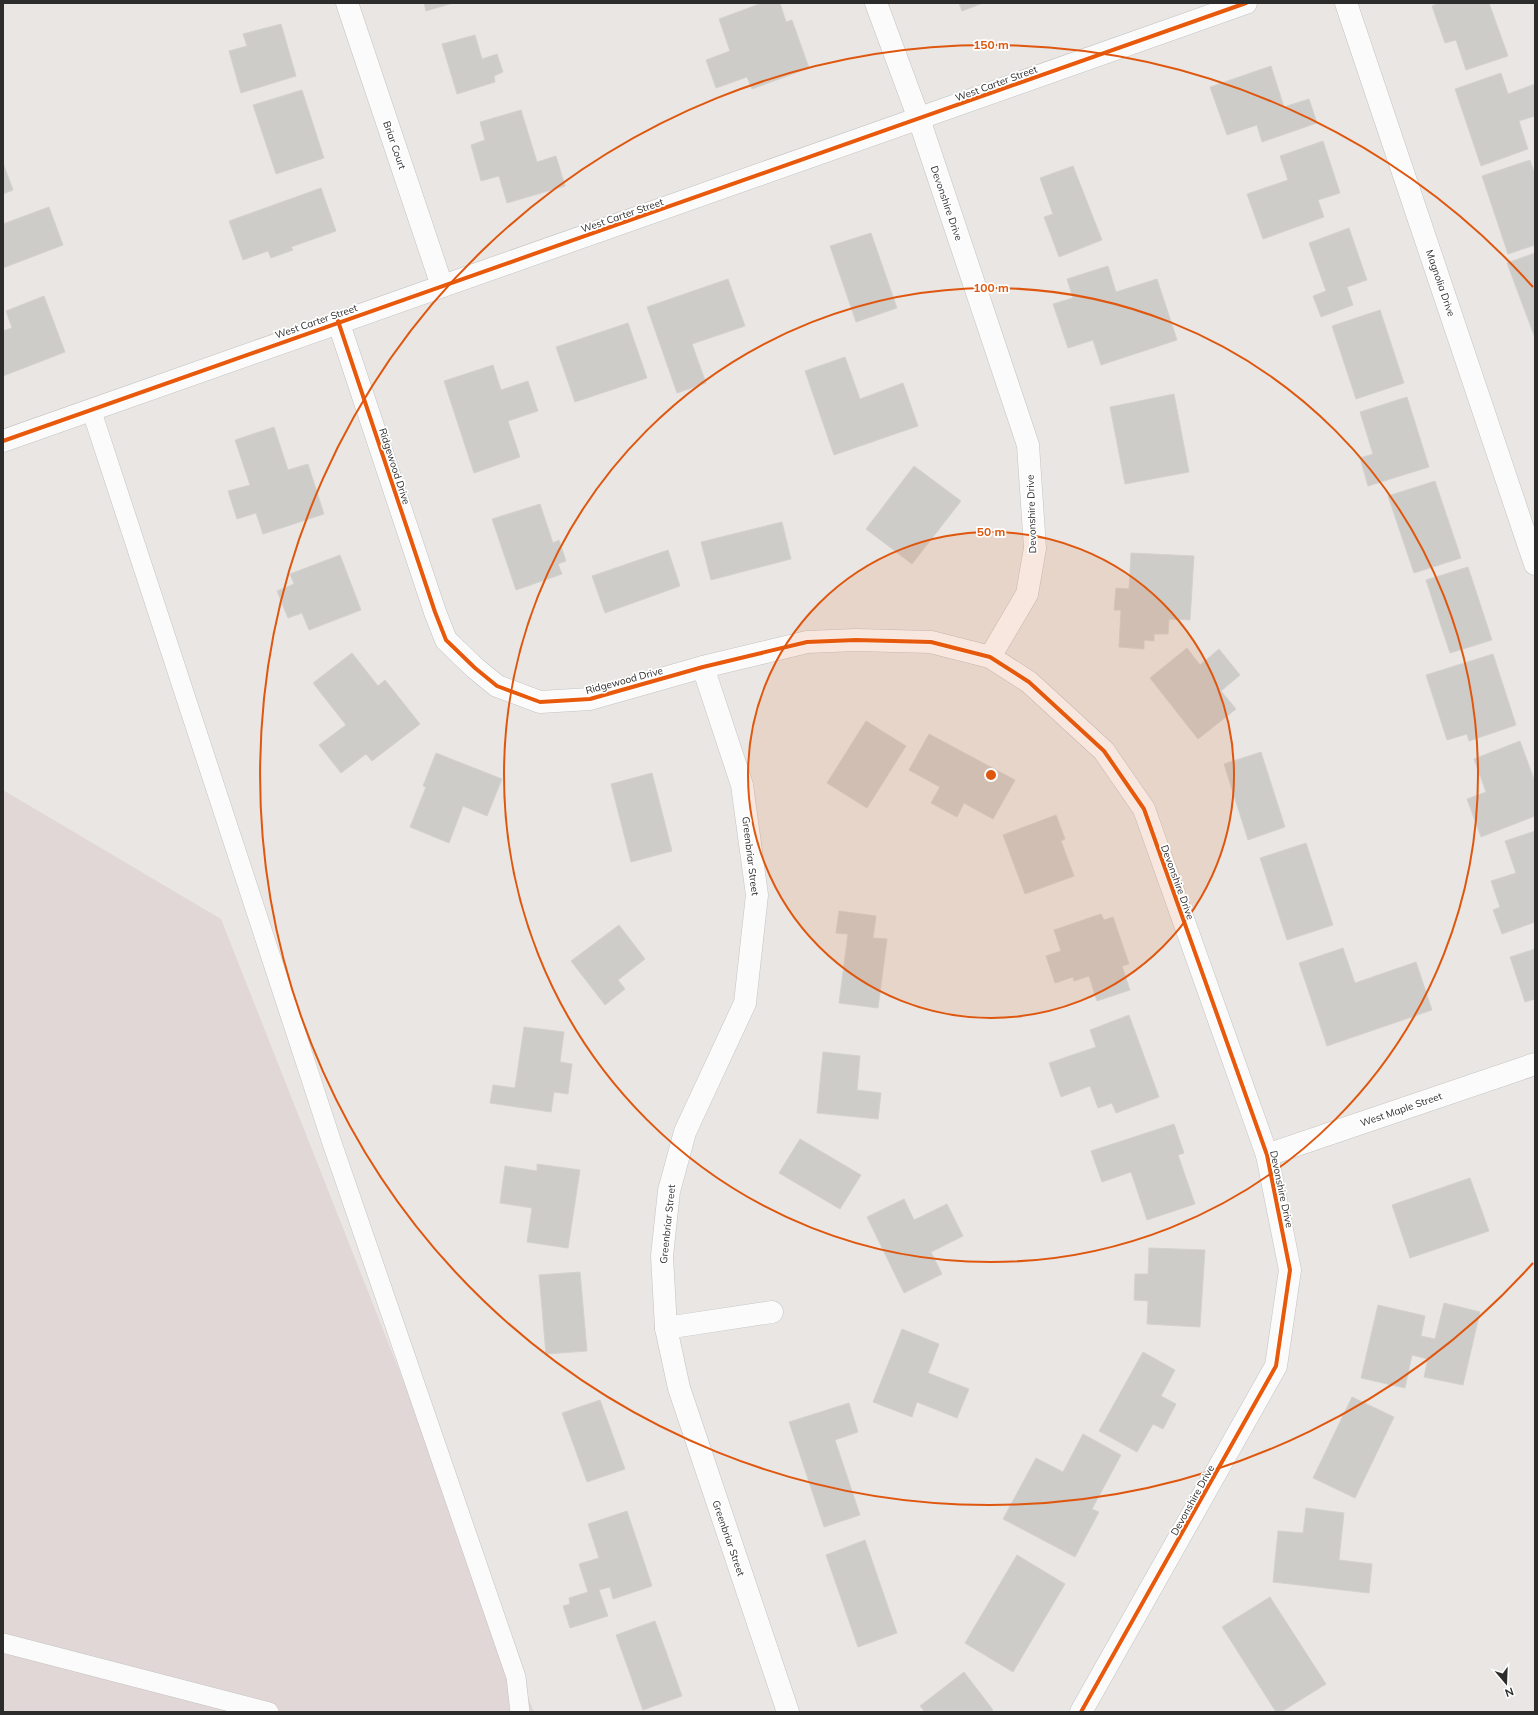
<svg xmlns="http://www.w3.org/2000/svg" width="1538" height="1715" viewBox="0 0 1538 1715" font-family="Mulish,sans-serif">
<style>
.medical{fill:#e1d7d6}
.building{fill:#ceccc9;stroke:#d4d2cf}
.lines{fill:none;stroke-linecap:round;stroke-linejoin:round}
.service-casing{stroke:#c4c3c2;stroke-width:20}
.minor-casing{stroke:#c4c3c2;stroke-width:23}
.service{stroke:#fcfbfb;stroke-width:19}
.minor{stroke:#fcfbfb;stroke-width:22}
.cycleway-casing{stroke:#fff;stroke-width:6}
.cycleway{stroke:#e8590c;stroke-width:4}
.ring{fill:none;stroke:#df570e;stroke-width:2}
.labels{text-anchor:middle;stroke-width:3.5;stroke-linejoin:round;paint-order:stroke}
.street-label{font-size:10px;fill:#2c2c2c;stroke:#fff}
.centre{fill:#df570e;stroke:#fff;stroke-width:2}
.ring-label{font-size:12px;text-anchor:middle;font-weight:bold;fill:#df570e;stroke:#fff;stroke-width:3.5;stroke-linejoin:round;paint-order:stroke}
</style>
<rect width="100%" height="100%" fill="#e9e6e3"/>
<path class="medical" d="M3 790 221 919 534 1712H3Z"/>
<g class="building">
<path d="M424 3H453L426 11Z"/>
<path d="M762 3H780L786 22 792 20 809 68 752 89 747 77 716 88 706 60 730 51 719 19Z"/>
<path d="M959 3H983L962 11Z"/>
<path d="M1439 3H1489L1508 56 1466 70 1456 40 1445 43 1432 6Z"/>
<path d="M281 24 296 76 241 93 229 51 247 46 243 34Z"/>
<path d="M475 35 482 59 497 54 503 72 494 76 495 82 457 94 442 44Z"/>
<path d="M1271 66 1284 107 1309 99 1317 123 1262 142 1257 125 1227 135 1210 87Z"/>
<path d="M1501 73 1508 94 1535 84V116L1519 121 1528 149 1481 166 1455 89Z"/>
<path d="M302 90 324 158 276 174 253 105Z"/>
<path d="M521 110 537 162 556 156 565 186 507 203 499 176 481 181 471 145 485 140 480 122Z"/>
<path d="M1323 141 1340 193 1318 200 1324 217 1263 239 1247 194 1288 180 1280 156Z"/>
<path d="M1530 160 1535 175V245L1508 254 1482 176Z"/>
<path d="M3 163 13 190 3 194Z"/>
<path d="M1073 166 1102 240 1059 257 1044 217 1053 214 1040 178Z"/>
<path d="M321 188 336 231 291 247 293 250 271 258 268 251 243 260 229 221Z"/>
<path d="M49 207 63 245 3 268V224Z"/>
<path d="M1349 228 1367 280 1347 287 1353 305 1321 317 1313 296 1326 291 1309 243Z"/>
<path d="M871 233 897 308 856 322 830 246Z"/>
<path d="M1535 253V338L1507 263Z"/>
<path d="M1108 266 1116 292 1157 279 1177 340 1101 365 1093 340 1068 348 1053 304 1073 298 1067 279Z"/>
<path d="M728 279 745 326 692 344 706 383 677 393 647 307Z"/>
<path d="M44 296 65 352 3 376V331L12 328 6 311Z"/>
<path d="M1380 310 1404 383 1356 399 1332 326Z"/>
<path d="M628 323 647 378 575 402 556 347Z"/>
<path d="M845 357 860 399 903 383 918 426 834 455 805 371Z"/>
<path d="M493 365 501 390 528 381 538 411 508 421 520 457 474 473 444 381Z"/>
<path d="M1174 394 1189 472 1125 484 1110 407Z"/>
<path d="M1407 397 1429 467 1368 486 1360 458 1373 454 1360 412Z"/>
<path d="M274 427 288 470 308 464 324 514 263 534 256 513 237 519 228 491 250 485 235 440Z"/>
<path d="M914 466 961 501 912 564 866 529Z"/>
<path d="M1435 481 1461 558 1414 573 1388 496Z"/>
<path d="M540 504 553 543 559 540 566 561 558 564 562 574 516 590 492 519Z"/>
<path d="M782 522 791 559 711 580 701 542Z"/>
<path d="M668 550 680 586 605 613 592 576Z"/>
<path d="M1131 553 1194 556 1190 620 1169 619 1168 634H1154V641L1144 640V649L1119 647 1121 610H1114L1116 588 1129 589Z"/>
<path d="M340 555 361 610 309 630 302 613 288 618 277 591 294 584 290 574Z"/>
<path d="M1468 567 1492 640 1450 653 1426 580Z"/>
<path d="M1187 648 1200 665 1219 649 1240 675 1221 691 1236 709 1198 739 1150 678Z"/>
<path d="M352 653 378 686 385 680 420 724 372 761 366 754 341 773 319 745 346 725 313 683Z"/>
<path d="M1493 654 1516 725 1469 741 1467 734 1447 740 1426 675Z"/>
<path d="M866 721 906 746 867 808 827 783Z"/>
<path d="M929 734 1015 780 993 819 964 803 957 817 931 803 940 787 909 770Z"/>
<path d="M1520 741 1535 782V816L1481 837 1467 799 1486 792 1474 759Z"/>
<path d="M1261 752 1285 827 1248 840 1224 764Z"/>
<path d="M436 753 502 779 487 816 463 806 449 843 410 827 426 787 423 786Z"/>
<path d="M652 773 672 851 631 862 611 784Z"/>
<path d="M1056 815 1065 839 1061 841 1074 876 1025 894 1003 835Z"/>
<path d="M1535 831V922L1502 934 1493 910 1500 907 1491 881 1516 873 1505 841Z"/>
<path d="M1306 843 1333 925 1287 940 1260 858Z"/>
<path d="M839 911 876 916 873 938 887 939 878 1008 839 1003 848 934 836 933Z"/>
<path d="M1101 914 1104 920 1113 917 1129 964 1122 966 1130 990 1097 1001 1089 976 1074 981 1073 977 1055 983 1046 956 1061 951 1054 930Z"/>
<path d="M619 925 645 959 618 980 625 989 605 1005 571 961Z"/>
<path d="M1343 948 1355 983 1416 962 1432 1010 1327 1046 1299 963Z"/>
<path d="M1535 949V999L1525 1002 1510 957Z"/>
<path d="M1129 1015 1159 1097 1116 1113 1112 1103 1098 1108 1090 1086 1061 1097 1049 1063 1096 1047 1090 1030Z"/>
<path d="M524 1027 564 1032 560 1062 572 1064 568 1094 554 1092 551 1112 490 1103 493 1085 515 1088Z"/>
<path d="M823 1052 860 1056 857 1090 881 1093 878 1119 817 1113Z"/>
<path d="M1174 1124 1184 1153 1178 1155 1195 1204 1147 1220 1131 1172 1102 1182 1091 1151Z"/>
<path d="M800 1139 861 1175 840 1209 779 1173Z"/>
<path d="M537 1164 580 1170 568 1248 527 1242 532 1208 500 1203 505 1166 537 1171Z"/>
<path d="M1470 1178 1489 1231 1410 1258 1392 1205Z"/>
<path d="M904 1199 914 1220 947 1204 963 1236 931 1252 942 1274 904 1293 867 1217Z"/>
<path d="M1149 1248 1205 1250 1200 1327 1147 1324 1148 1301 1134 1300 1135 1274H1148Z"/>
<path d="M580 1272 587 1351 546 1354 539 1275Z"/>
<path d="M1444 1303 1480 1312 1463 1385 1424 1377 1428 1359 1412 1355 1405 1388 1361 1378 1378 1305 1425 1316 1421 1336 1435 1339Z"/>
<path d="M902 1329 939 1344 928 1373 969 1389 957 1418 917 1402 912 1417 873 1402Z"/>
<path d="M1143 1352 1175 1370 1161 1396 1176 1404 1163 1429 1153 1424 1137 1452 1099 1431Z"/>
<path d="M1352 1397 1394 1417 1355 1498 1313 1478Z"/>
<path d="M600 1400 625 1469 587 1482 562 1413Z"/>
<path d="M849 1403 858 1432 835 1440 860 1515 824 1527 789 1422Z"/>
<path d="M1083 1434 1121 1455 1092 1509 1099 1512 1075 1557 1003 1519 1036 1458 1063 1472Z"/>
<path d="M1306 1508 1344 1513 1339 1560 1372 1564 1369 1593 1273 1582 1278 1531 1303 1533Z"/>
<path d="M627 1511 652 1586 613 1599 610 1587 599 1590 608 1616 570 1628 563 1606 570 1604 569 1598 588 1592 579 1564 599 1558 588 1524Z"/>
<path d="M865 1540 897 1633 858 1647 826 1555Z"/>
<path d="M1017 1555 1065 1584 1013 1672 965 1643Z"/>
<path d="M1270 1597 1326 1684 1281 1712H1276L1222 1627Z"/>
<path d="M655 1621 682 1696 643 1710 616 1635Z"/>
<path d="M964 1672 993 1710 990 1712H925L920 1706Z"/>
</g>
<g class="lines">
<defs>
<g id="service">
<path d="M91 409 332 1143 516 1677 520 1712"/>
<path d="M3 1643 269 1712"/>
</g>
<g id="minor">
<path d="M347 3 442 286"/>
<path d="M876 3 919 119 1028 445 1035 548 1027 594 990 657"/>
<path d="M1346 3 1535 564"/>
<path d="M338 321 435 612 446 640 475 668 497 686 540 702 590 699 703 667 807 642 856 640 931 642 990 657 1029 682 1104 751 1144 809 1267 1155 1290 1270 1276 1366 1081 1712"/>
<path d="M3 441 1246 3"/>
<path d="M703 667 742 785 757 895 745 1003 685 1132 669 1191 662 1256 666 1328 679 1388 788 1712"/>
<path d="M1267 1155 1535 1064"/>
<path d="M666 1328 772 1312"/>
</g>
</defs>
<use href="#service" class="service-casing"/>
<use href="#minor" class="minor-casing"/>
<use href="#service" class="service"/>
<use href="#minor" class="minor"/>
<defs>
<g id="cycleway">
<path d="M338 321 435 612 446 640 475 668 497 686 540 702 590 699 703 667 807 642 856 640 931 642 990 657 1029 682 1104 751 1144 809 1267 1155 1290 1270 1276 1366 1081 1712"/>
<path d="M3 441 1246 3"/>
</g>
</defs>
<use href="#cycleway" class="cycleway-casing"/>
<use href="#cycleway" class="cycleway"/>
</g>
<circle cx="991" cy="775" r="243" fill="#df570e" fill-opacity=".12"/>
<g class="ring">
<circle cx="991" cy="775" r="243"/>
<circle cx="991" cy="775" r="487"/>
<path d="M1533 1263A730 730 0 1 1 1533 287"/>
</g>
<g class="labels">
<g class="street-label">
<text transform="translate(996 83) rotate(-20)" y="4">West Carter Street</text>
<text transform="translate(395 145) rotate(71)" y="4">Briar Court</text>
<text transform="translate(947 203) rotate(71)" y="4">Devonshire Drive</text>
<text transform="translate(622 215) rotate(-19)" y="4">West Carter Street</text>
<text transform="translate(1441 283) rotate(71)" y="4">Magnolia Drive</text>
<text transform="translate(316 321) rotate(-19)" y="4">West Carter Street</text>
<text transform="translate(395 466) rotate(72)" y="4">Ridgewood Drive</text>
<text transform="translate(1031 514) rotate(-92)" y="4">Devonshire Drive</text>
<text transform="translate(624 680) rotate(-15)" y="4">Ridgewood Drive</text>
<text transform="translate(751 856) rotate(83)" y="4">Greenbriar Street</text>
<text transform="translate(1178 882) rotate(70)" y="4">Devonshire Drive</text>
<text transform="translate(1401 1109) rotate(-19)" y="4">West Maple Street</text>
<text transform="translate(1282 1189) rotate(78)" y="4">Devonshire Drive</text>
<text transform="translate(667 1224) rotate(-84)" y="4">Greenbriar Street</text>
<text transform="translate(1192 1500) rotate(-61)" y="4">Devonshire Drive</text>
<text transform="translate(729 1538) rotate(71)" y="4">Greenbriar Street</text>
</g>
</g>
<circle cx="991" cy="775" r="6" class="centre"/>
<g class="ring-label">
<text x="991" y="49">150 m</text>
<text x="991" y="292">100 m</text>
<text x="991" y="536">50 m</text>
</g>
<rect width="1538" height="1715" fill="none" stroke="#2c2c2c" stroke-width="8"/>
<g transform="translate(1506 1683) rotate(161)" stroke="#ffffff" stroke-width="3" paint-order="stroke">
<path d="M0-3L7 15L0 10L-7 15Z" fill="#2c2c2c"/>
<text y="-6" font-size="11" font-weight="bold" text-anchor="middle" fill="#2c2c2c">N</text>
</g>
</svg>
